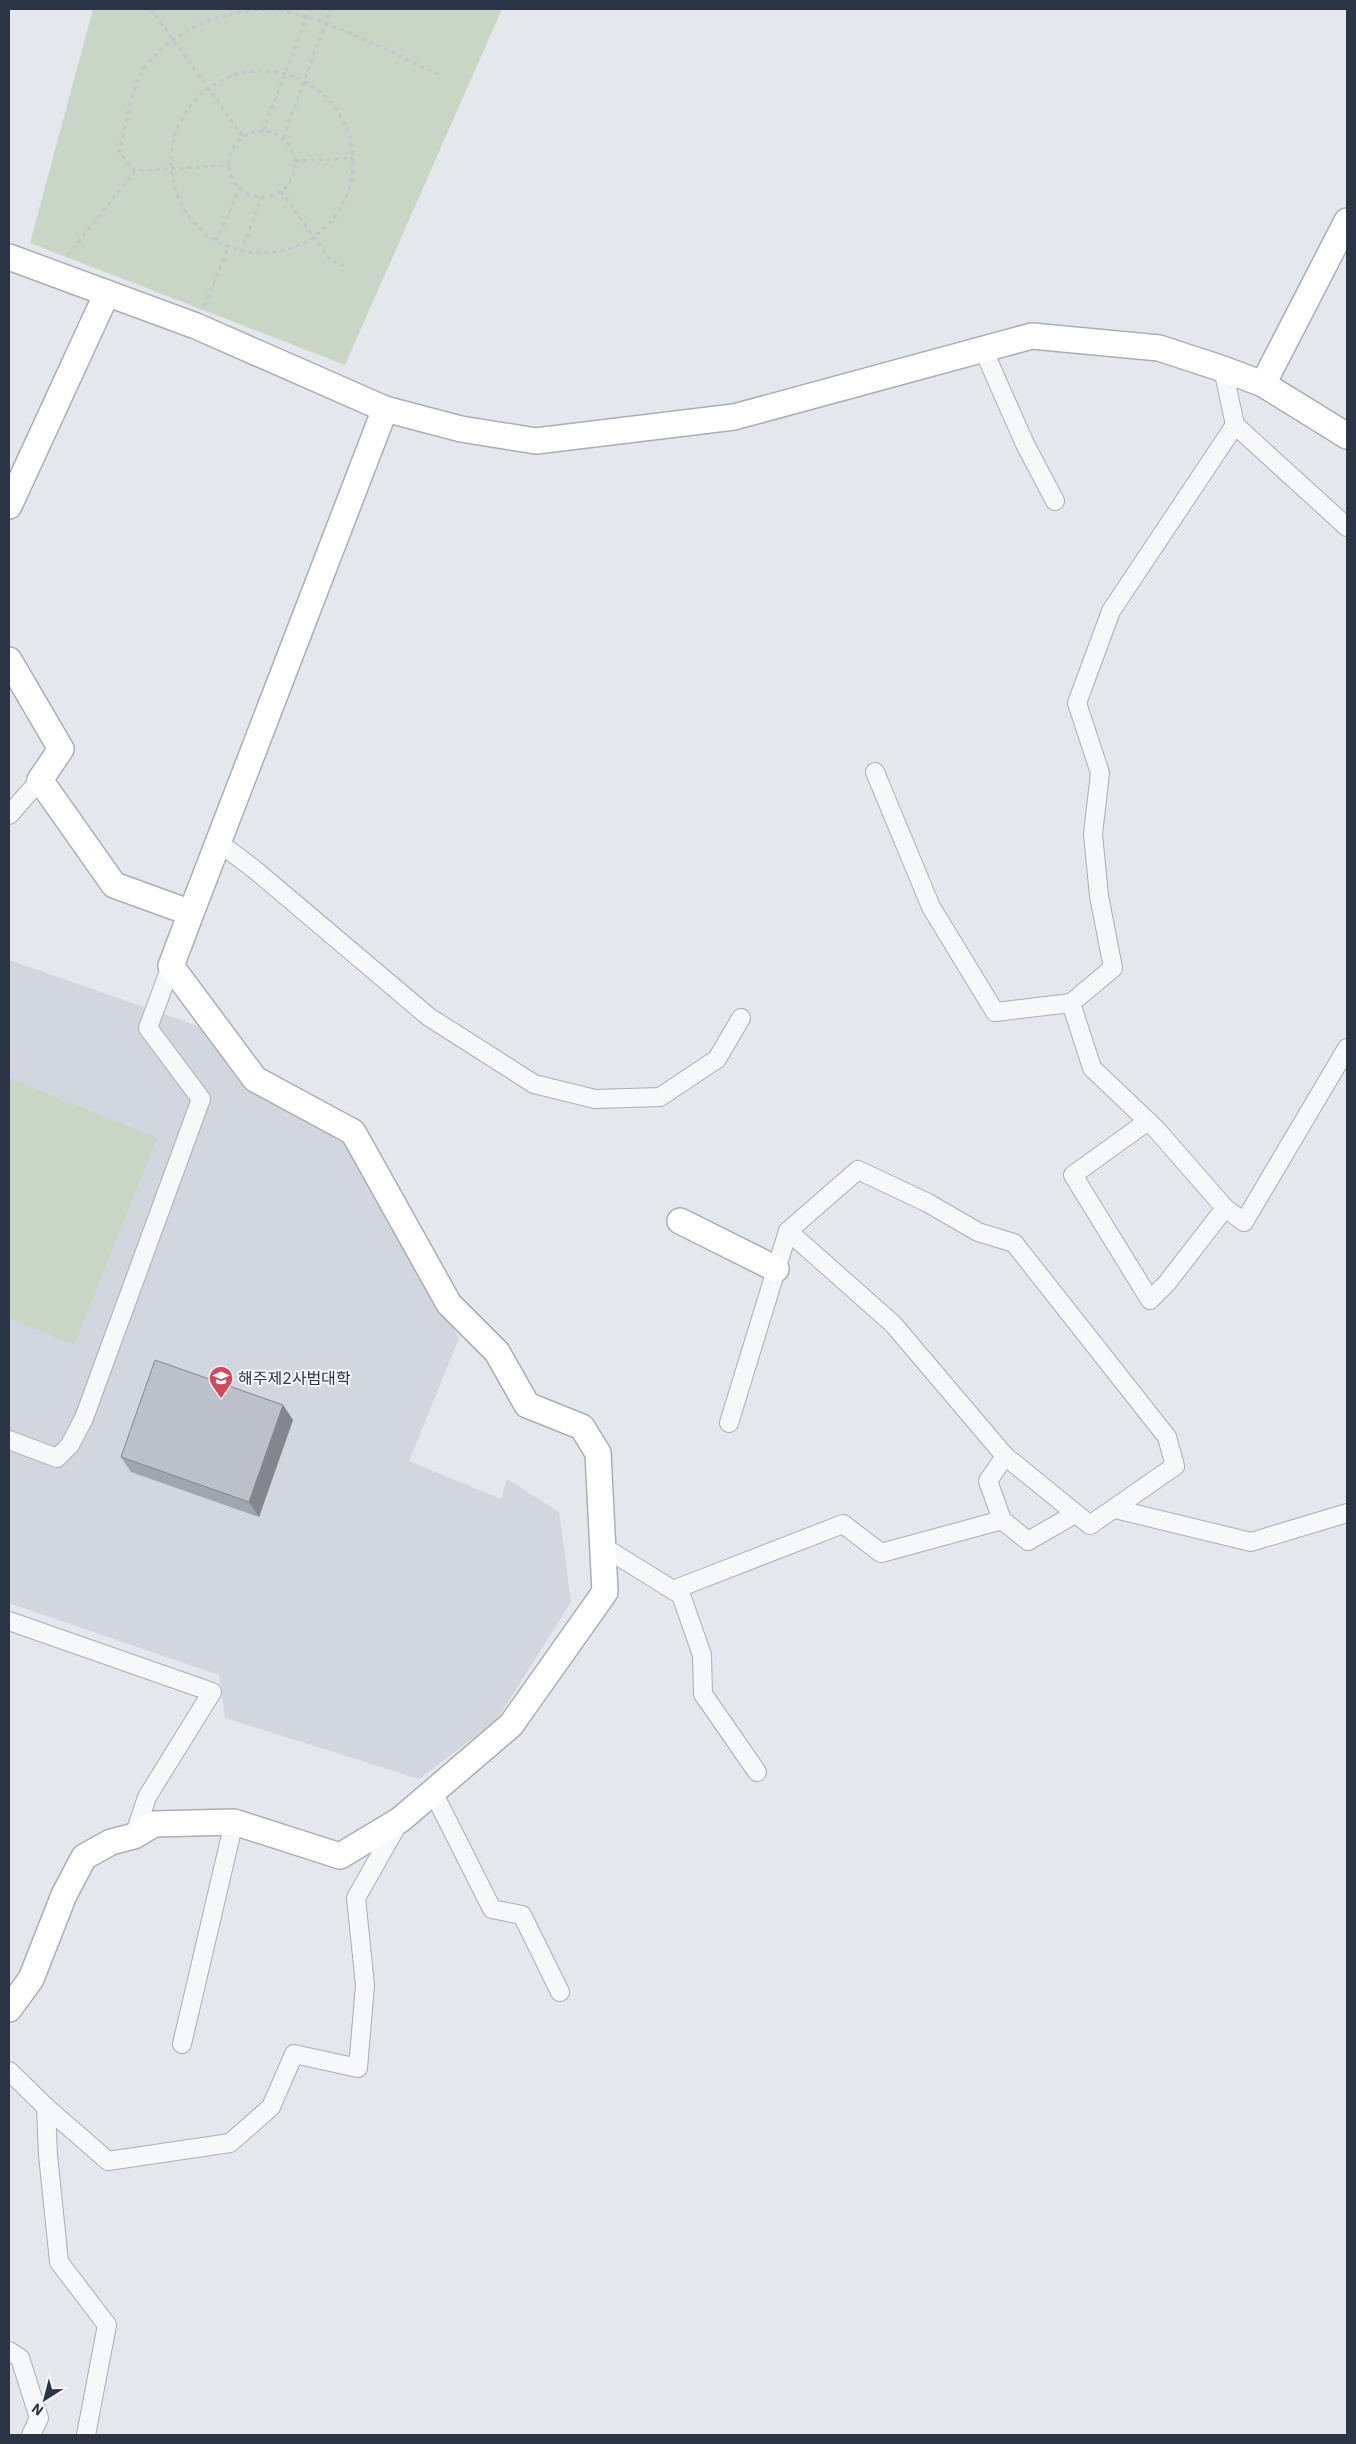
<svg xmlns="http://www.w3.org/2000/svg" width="1356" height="2444" viewBox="0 0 1356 2444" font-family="'IBM Plex Sans','Noto Sans KR',sans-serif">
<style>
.built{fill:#d2d6de}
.green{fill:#c9d6c5}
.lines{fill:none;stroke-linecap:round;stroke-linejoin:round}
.street-casing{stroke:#a9aeb7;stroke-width:20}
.secondary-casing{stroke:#a9aeb7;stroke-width:28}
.path{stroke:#c2c5cb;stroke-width:3;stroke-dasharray:4 4;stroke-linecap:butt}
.street{stroke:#f7f8fa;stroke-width:18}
.secondary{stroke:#fff;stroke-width:25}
.wall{fill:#a1a5ae}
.shaded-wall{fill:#83868d}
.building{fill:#bbc0ca;stroke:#83868d}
.labels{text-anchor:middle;stroke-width:4;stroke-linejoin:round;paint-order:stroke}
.poi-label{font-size:16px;fill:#2b3445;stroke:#f4f6f9;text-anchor:start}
</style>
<rect width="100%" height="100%" fill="#e4e7ec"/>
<path class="built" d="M9 960 198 1026 248 1084 350 1144 418 1273 459 1338 409 1461 501 1499 507 1479 559 1512 571 1602 496 1721 419 1779 225 1718 219 1675 9 1603Z"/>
<g class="green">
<path d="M93 9H502L345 365 30 243Z"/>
<path d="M9 1078 157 1138 74 1345 9 1318Z"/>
</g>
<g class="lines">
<defs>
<g id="street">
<path d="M983 349 1025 444 1055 501"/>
<path d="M1223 369 1235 425 1347 527"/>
<path d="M1235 425 1111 611 1077 703 1100 773 1093 834 1099 896 1113 968 1071 1003 1092 1068 1156 1129 1225 1208 1244 1222 1347 1048"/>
<path d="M875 772 931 907 995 1012 1071 1003"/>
<path d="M9 815 40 780"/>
<path d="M218 842 254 869 429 1017 534 1084 595 1099 660 1097 717 1059 741 1018"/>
<path d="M1148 1121 1073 1175 1150 1300 1167 1283 1225 1208"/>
<path d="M788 1231 858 1170 928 1203 978 1232 1014 1243 1167 1437 1175 1466 1090 1525 1005 1456"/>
<path d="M9 1440 57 1458 70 1445 84 1418 201 1099 148 1028 171 966"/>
<path d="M1115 1509 1251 1542 1347 1513"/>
<path d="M1002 1520 1028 1541 1075 1514"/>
<path d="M602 1546 681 1595 702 1655 703 1694 757 1772"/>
<path d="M673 1590 843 1524 881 1553 1002 1520 988 1481 1005 1456 893 1324 788 1231 729 1423"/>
<path d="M9 1621 212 1692 147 1797 134 1836"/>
<path d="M433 1792 492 1909 522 1915 560 1992"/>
<path d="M182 2044 234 1822"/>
<path d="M9 2071 46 2107 48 2155 59 2262 107 2325 86 2435"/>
<path d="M46 2107 108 2161 230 2143 271 2107 294 2054 358 2068 365 1985 356 1898 399 1822"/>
<path d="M9 2351 20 2358 39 2418 31 2435"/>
</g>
<g id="secondary">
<path d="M9 257 196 326 385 409 461 429 536 441 734 417 1032 336 1159 348 1223 369 1263 384 1347 436"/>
<path d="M1263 384 1347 221"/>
<path d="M9 506 107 293"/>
<path d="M9 660 61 749 40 780 114 885 191 913 171 966 255 1079 353 1132 449 1304 497 1352 527 1405 582 1427 598 1453 605 1592 511 1725 400 1820 340 1856 234 1822 154 1824 134 1836 111 1842 84 1857 64 1895 31 1979 9 2009"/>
<path d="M191 913 385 409"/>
<path d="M680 1221 776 1269"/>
</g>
</defs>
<use href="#street" class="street-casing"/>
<use href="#secondary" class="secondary-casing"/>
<g class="path">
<path d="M151 9 243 137"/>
<path d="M271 9C329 17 388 52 442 76"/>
<circle cx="262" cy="162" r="91"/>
<path d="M263 131 310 9"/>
<circle cx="262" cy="164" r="33"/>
<path d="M283 138 331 9"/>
<path d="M295 161 353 158"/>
<path d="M135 171 119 152C125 128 129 101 139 78 144 65 155 55 165 46 198 20 226 12 267 9"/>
<path d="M281 191 330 260 348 268"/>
<path d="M216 241 240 188"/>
<path d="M241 252 262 197"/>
<path d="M68 255 135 171 229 165"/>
<path d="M204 306 229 246"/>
</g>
<use href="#street" class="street"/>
<use href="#secondary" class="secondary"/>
</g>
<path class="wall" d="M283 1405 293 1420 259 1517 131 1472 121 1457Z"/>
<path class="shaded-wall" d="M283 1405 293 1420 259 1517 249 1502Z"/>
<path class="building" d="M155 1360 283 1405 249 1502 121 1457Z"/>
<defs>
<symbol id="university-pin" viewBox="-11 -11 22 30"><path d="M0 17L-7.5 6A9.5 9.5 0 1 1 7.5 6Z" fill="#d1495b" stroke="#f4f6f9"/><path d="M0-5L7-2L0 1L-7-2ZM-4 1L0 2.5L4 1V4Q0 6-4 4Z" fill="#fff"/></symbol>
</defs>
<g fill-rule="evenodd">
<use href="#university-pin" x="207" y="1364" width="28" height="38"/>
</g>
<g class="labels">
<g class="poi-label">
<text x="238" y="1384">해주제2사범대학</text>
</g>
</g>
<rect width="1356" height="2444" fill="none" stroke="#2b3445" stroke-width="20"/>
<g transform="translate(45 2399) rotate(216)" stroke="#f4f6f9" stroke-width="4" paint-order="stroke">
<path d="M0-4L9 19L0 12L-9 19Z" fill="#2b3445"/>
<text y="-8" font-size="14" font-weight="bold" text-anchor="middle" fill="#2b3445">N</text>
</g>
</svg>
